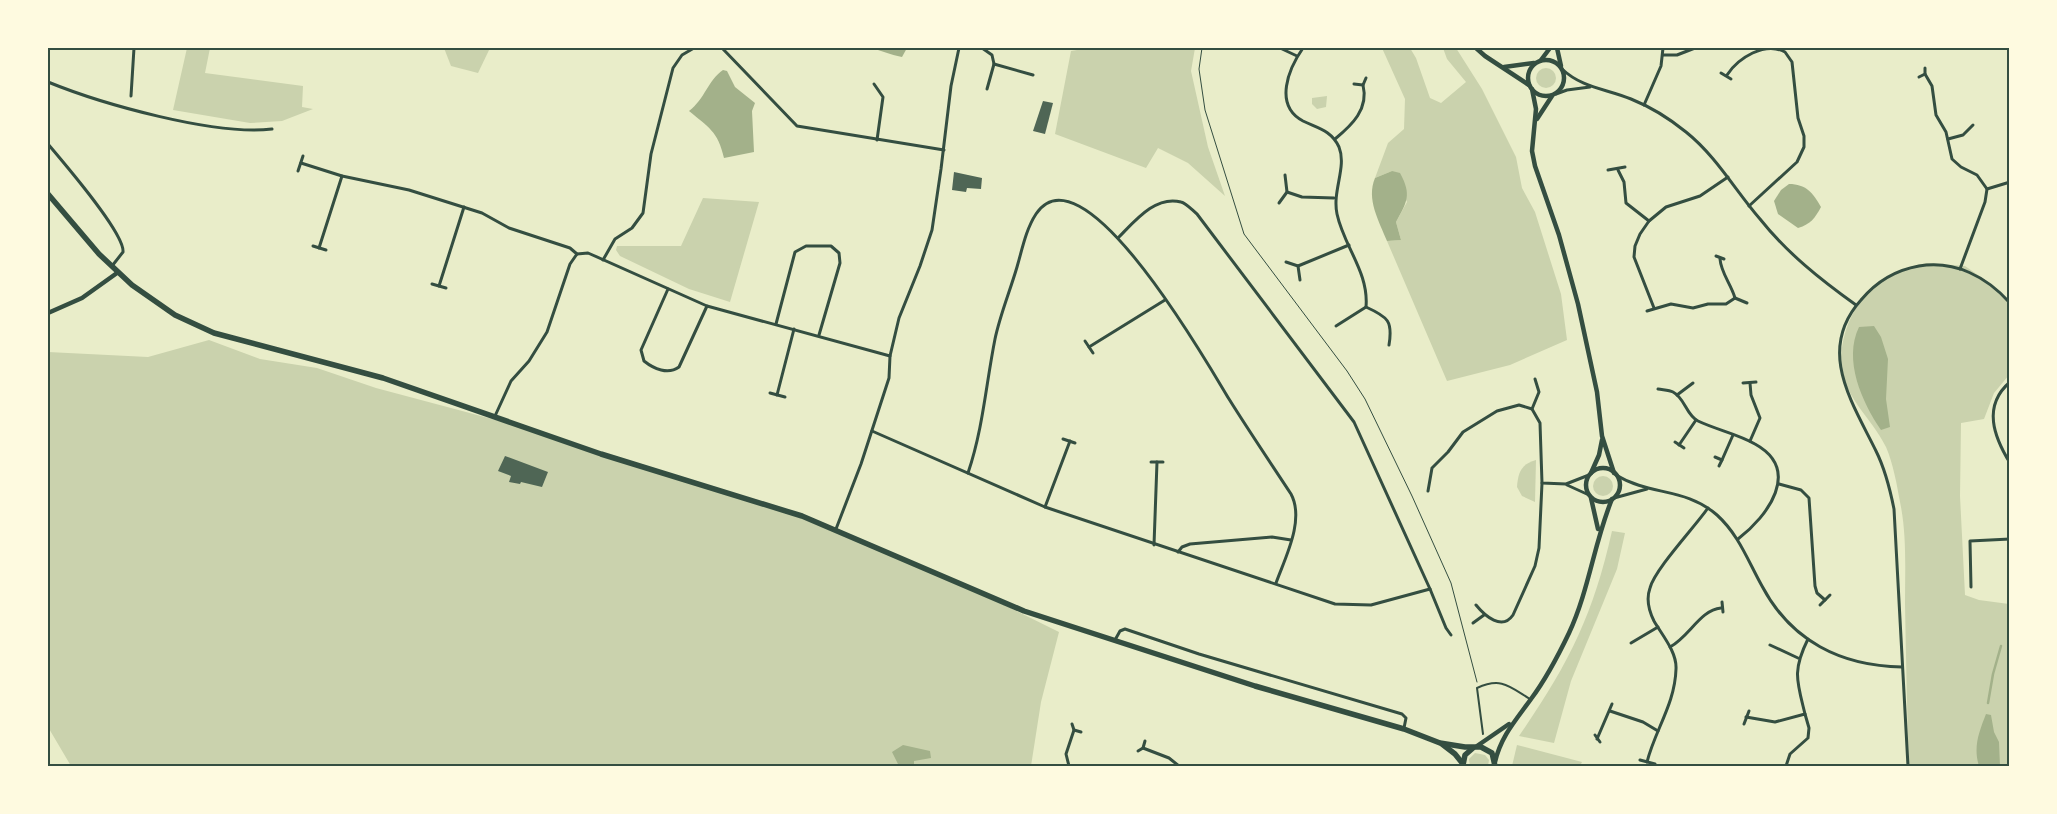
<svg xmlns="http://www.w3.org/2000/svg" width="2057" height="814" viewBox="0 0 2057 814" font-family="Barlow,sans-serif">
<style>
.green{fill:#cad2ad}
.water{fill:#a3b18a}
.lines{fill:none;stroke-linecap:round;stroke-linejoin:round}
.stream{stroke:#a3b18a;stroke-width:2.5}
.building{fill:#4f6655}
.path{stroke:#344e41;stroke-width:1}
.service{stroke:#344e41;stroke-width:2}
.minor{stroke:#344e41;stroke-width:3}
.tertiary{stroke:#344e41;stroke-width:4.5}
.trunk{stroke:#344e41;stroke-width:5.5}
.neatline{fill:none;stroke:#344e41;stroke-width:2}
</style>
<rect width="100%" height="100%" fill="#e9edc9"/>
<g class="green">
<path d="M187 48H210L205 73 303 86 302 107 313 109 282 121 250 123 173 110Z"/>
<path d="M444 48H490L478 73 451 66Z"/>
<path d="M1089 48H1195L1191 71 1208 147 1225 196 1188 163 1158 148 1146 168 1055 134 1071 51Z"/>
<path d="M1382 48H1410L1416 58 1430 98 1441 103 1466 82 1447 59 1443 48H1456L1482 89 1516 157 1522 188 1535 212 1561 294 1567 340 1510 365 1447 381 1387 241 1401 240 1396 222 1407 202 1392 171 1375 178 1388 143 1404 129 1405 99Z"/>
<circle cx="1546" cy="78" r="10"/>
<path d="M1327 96 1326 107 1317 109 1312 104V98Z"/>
<path d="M703 198 759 202 730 302 689 289 620 256 616 250 617 246H681Z"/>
<path d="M1927 263 1965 266 1988 282 2009 303V375L1994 393 1984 419 1961 423 1960 496 1965 595 1979 600 2009 604V766H1909C1907 712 1906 658 1905 604 1905 571 1907 535 1900 502 1897 485 1893 463 1886 447 1871 416 1840 395 1841 358 1844 307 1877 271 1927 263Z"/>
<path d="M209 340 260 359 317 368 376 388 522 427 802 516 984 595 1059 632 1041 702 1031 766H71L48 727V352L148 357Z"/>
<path d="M1536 460 1535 502 1522 496 1517 487C1518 473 1521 464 1536 460Z"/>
<circle cx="1603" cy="486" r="10"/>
<path d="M1612 531 1625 533 1617 569 1571 681 1554 743 1519 736C1568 665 1593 616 1612 531Z"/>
<path d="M1517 745 1582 762 1580 766H1512Z"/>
<path d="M1475 753 1485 755 1489 760 1488 766H1470L1469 759Z"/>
</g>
<g class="water">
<path d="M870 48H907L902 57C890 55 881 50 870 48Z"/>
<path d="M723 70 727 71 735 87 755 103 752 111 754 152 724 158C718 131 708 127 689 111 705 99 708 80 723 70Z"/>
<path d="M1392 171 1400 173C1412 195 1407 202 1396 222L1401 240 1387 241C1379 221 1366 199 1375 178Z"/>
<path d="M1789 184C1806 184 1813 193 1821 207 1815 218 1811 224 1798 228L1778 214 1774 201 1781 190Z"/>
<path d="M1874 326 1881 337 1888 359 1886 399 1890 427 1881 430C1862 402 1843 360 1859 327Z"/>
<path d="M1986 714 1991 715 1994 732 1999 742 2000 766H1979C1973 747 1979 732 1986 714Z"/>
<path d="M903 745 930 751 931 758 914 761V766H899L892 752Z"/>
</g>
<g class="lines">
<path class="stream" d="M1988 703 1993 674 2001 646"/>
</g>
<g class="building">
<path d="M1043 101 1053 103 1045 134 1033 131Z"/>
<path d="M954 172 982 178 981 189 967 188 966 192 952 190Z"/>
<path d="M505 456 548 472 542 487 521 482 520 484 509 482 511 476 498 471Z"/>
</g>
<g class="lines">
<path class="path" d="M1202 48 1199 69 1205 110 1244 234 1347 371 1365 399 1412 496 1451 583 1477 682"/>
<path class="service" d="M1483 734 1477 688C1501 677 1509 686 1530 699"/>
<g class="minor">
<path d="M722 48 797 126 944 150"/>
<path d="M982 48 992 55 994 64 987 89"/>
<path d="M1280 48 1297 56"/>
<path d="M1303 48C1289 68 1273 105 1303 121 1317 128 1331 130 1339 147 1347 167 1332 191 1337 214 1344 247 1369 272 1366 307 1388 317 1393 321 1389 345"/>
<path d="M1663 55H1677L1695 48"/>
<path d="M994 64 1033 75"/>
<path d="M1562 69C1582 88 1607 89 1631 99 1651 107 1670 119 1686 132 1716 156 1735 190 1760 219 1787 253 1821 280 1856 305"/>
<path d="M1721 73 1731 79"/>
<path d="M1925 74 1932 86 1936 115 1946 132 1952 159 1961 167 1977 175 1987 189"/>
<path d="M1727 75C1738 58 1765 41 1785 52L1792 62 1798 118 1804 136V147L1797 162 1749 206"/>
<path d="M1919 77 1925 74V68"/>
<path d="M48 82C102 104 215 136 272 129"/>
<path d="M874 84 883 97 877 140"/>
<path d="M1354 84 1363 85 1366 78"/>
<path d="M1556 94 1567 90 1590 87"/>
<path d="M131 96 134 48"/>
<path d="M1644 105 1661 66 1663 48"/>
<path d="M1335 139C1352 125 1369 109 1363 85"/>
<path d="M1948 139 1963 135 1973 125"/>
<path d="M48 144C62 161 125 233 123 252L112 266"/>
<path d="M301 163 342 176 409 190 482 213 509 228 570 248 577 254 588 253 707 306 890 356"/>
<path d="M1608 170 1625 167"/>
<path d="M1618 170 1624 182 1626 203 1649 221"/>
<path d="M298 171 303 156"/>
<path d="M1287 192 1302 197 1334 198"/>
<path d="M1279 203 1287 192 1285 175"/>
<path d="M1118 238C1134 222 1155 195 1181 202 1186 203 1192 210 1197 214L1354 422 1430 589 1446 628 1451 635"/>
<path d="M313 246 326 250"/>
<path d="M319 248 342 176"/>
<path d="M1716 256 1724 259"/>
<path d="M603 260 615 239 632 228 643 213 651 154 673 68 682 55 694 48"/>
<path d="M1286 262 1298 266 1300 280"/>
<path d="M1298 266 1349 245"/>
<path d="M1960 269 1985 202 1987 189 2010 182"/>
<path d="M432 284 446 288"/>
<path d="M439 286 464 207"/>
<path d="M668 289 641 350 644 361C654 369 668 375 679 367L707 306"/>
<path d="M1735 298 1747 303"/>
<path d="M1654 308 1634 257 1635 246 1640 234 1649 221 1666 207 1700 196 1728 177"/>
<path d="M1647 311 1671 304 1693 308 1708 304H1726L1735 298C1731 284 1721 273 1720 259"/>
<path d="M776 324 795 252 806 246H831L839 253 840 263 819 335"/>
<path d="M1336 326 1366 307"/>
<path d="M1085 341 1093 353"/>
<path d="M1089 347 1165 300"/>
<path d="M2010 382C1982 406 1994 437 2010 463"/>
<path d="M1743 383 1756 382"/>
<path d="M1658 389C1663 390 1669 390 1673 392 1685 398 1686 415 1698 421 1717 430 1738 434 1755 444 1802 470 1768 516 1738 539"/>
<path d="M770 393 785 397"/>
<path d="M777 395 794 329"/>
<path d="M1677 395 1693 383"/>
<path d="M1532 409 1539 392 1535 379"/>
<path d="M495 416 511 381 529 361 547 332 570 264 577 254"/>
<path d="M872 431 1045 507 1335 604 1371 605 1430 589"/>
<path d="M1063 439 1075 443"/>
<path d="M1750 441 1760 418 1751 395 1750 383"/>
<path d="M1675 442 1684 448"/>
<path d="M1679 445 1696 420"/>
<path d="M1715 457 1722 460 1719 466"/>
<path d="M1722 460 1733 435"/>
<path d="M1151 462H1163"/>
<path d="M968 473C983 429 986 384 995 339 1000 315 1010 291 1017 267 1022 250 1026 229 1036 214 1083 143 1210 368 1229 399 1249 431 1270 462 1291 494 1305 520 1285 558 1276 583"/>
<path d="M1616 475C1650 496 1685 487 1717 515 1739 535 1748 561 1762 586 1791 641 1841 666 1902 667"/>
<path d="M1779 484 1801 490 1809 498 1815 586 1817 593 1825 600"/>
<path d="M1567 485 1589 495"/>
<path d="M1428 491 1432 468 1448 452 1463 432 1497 411 1519 405 1532 409 1540 423 1542 483 1566 484 1589 475"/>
<path d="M1614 498 1647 489"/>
<path d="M1045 507 1070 441"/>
<path d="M836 529 861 464 889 378 890 356 899 318 920 266 932 230 941 169 951 86 959 48"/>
<path d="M1154 545 1157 462"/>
<path d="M1178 552 1182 547 1190 544 1272 537 1291 540"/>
<path d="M1971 587 1970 541 2010 539"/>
<path d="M1722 602 1723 612"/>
<path d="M1476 605C1485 616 1502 631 1513 615L1535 566 1539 548 1542 483"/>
<path d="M1820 605 1830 595"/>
<path d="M1473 623 1484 615"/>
<path d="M1115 640 1120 631 1125 629 1199 654 1402 714 1406 718 1404 728"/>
<path d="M1631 643 1658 627"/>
<path d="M1770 645 1798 658"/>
<path d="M1670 647C1690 636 1700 610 1721 608"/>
<path d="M1610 711 1643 722 1658 731"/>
<path d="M1746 717 1775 722 1805 714C1797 681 1792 671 1808 639"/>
<path d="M1072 724 1074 730 1081 732"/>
<path d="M1744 724 1749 711"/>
<path d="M1595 735 1600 742"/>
<path d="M1597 739 1612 704"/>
<path d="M1143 748 1169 758 1179 766"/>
<path d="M1138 751 1143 748 1145 741"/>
<path d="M1640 760 1655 764"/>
<path d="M1647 762C1655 730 1675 704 1676 669 1677 652 1662 635 1654 621 1649 611 1646 599 1650 588 1655 569 1694 528 1708 508"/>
<path d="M1069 766 1066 754 1074 730"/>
<path d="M1786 766 1790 754 1808 738 1809 728 1805 714"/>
<path d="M1908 766 1894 509C1890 489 1885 469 1876 451 1852 402 1816 350 1861 300 1876 282 1896 270 1919 266 1955 260 1987 277 2010 303"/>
</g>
<g class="tertiary">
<path d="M1476 48 1485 56 1529 85"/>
<path d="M1557 48 1561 66"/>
<circle cx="1546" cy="78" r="18"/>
<path d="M1541 60 1550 48"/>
<path d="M1504 67 1534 63"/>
<path d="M1532 89 1536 109 1532 151 1535 166 1559 235 1578 304 1597 392 1602 436 1614 473"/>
<path d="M1537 119 1552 96"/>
<path d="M48 313 82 298 117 273"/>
<circle cx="1603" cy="485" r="17"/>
<path d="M1591 473 1599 455 1602 440"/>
<path d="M1591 498 1598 529"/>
<path d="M1477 746 1509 724"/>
<path d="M1495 762C1501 736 1516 720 1531 699 1546 679 1558 656 1569 633 1589 590 1594 543 1612 499"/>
</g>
<g class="trunk">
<path d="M48 194 99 254 132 285 175 315 214 333 383 378 601 454 802 516 1024 611 1255 686 1404 729 1440 743 1465 747H1481L1492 753 1495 766"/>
<path d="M1442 744 1455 754 1463 764"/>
<path d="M1463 765 1465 755 1473 748"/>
</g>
</g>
<rect width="2057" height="814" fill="none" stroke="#fefae0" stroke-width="98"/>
<rect x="49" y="49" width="1959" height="716" class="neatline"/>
</svg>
